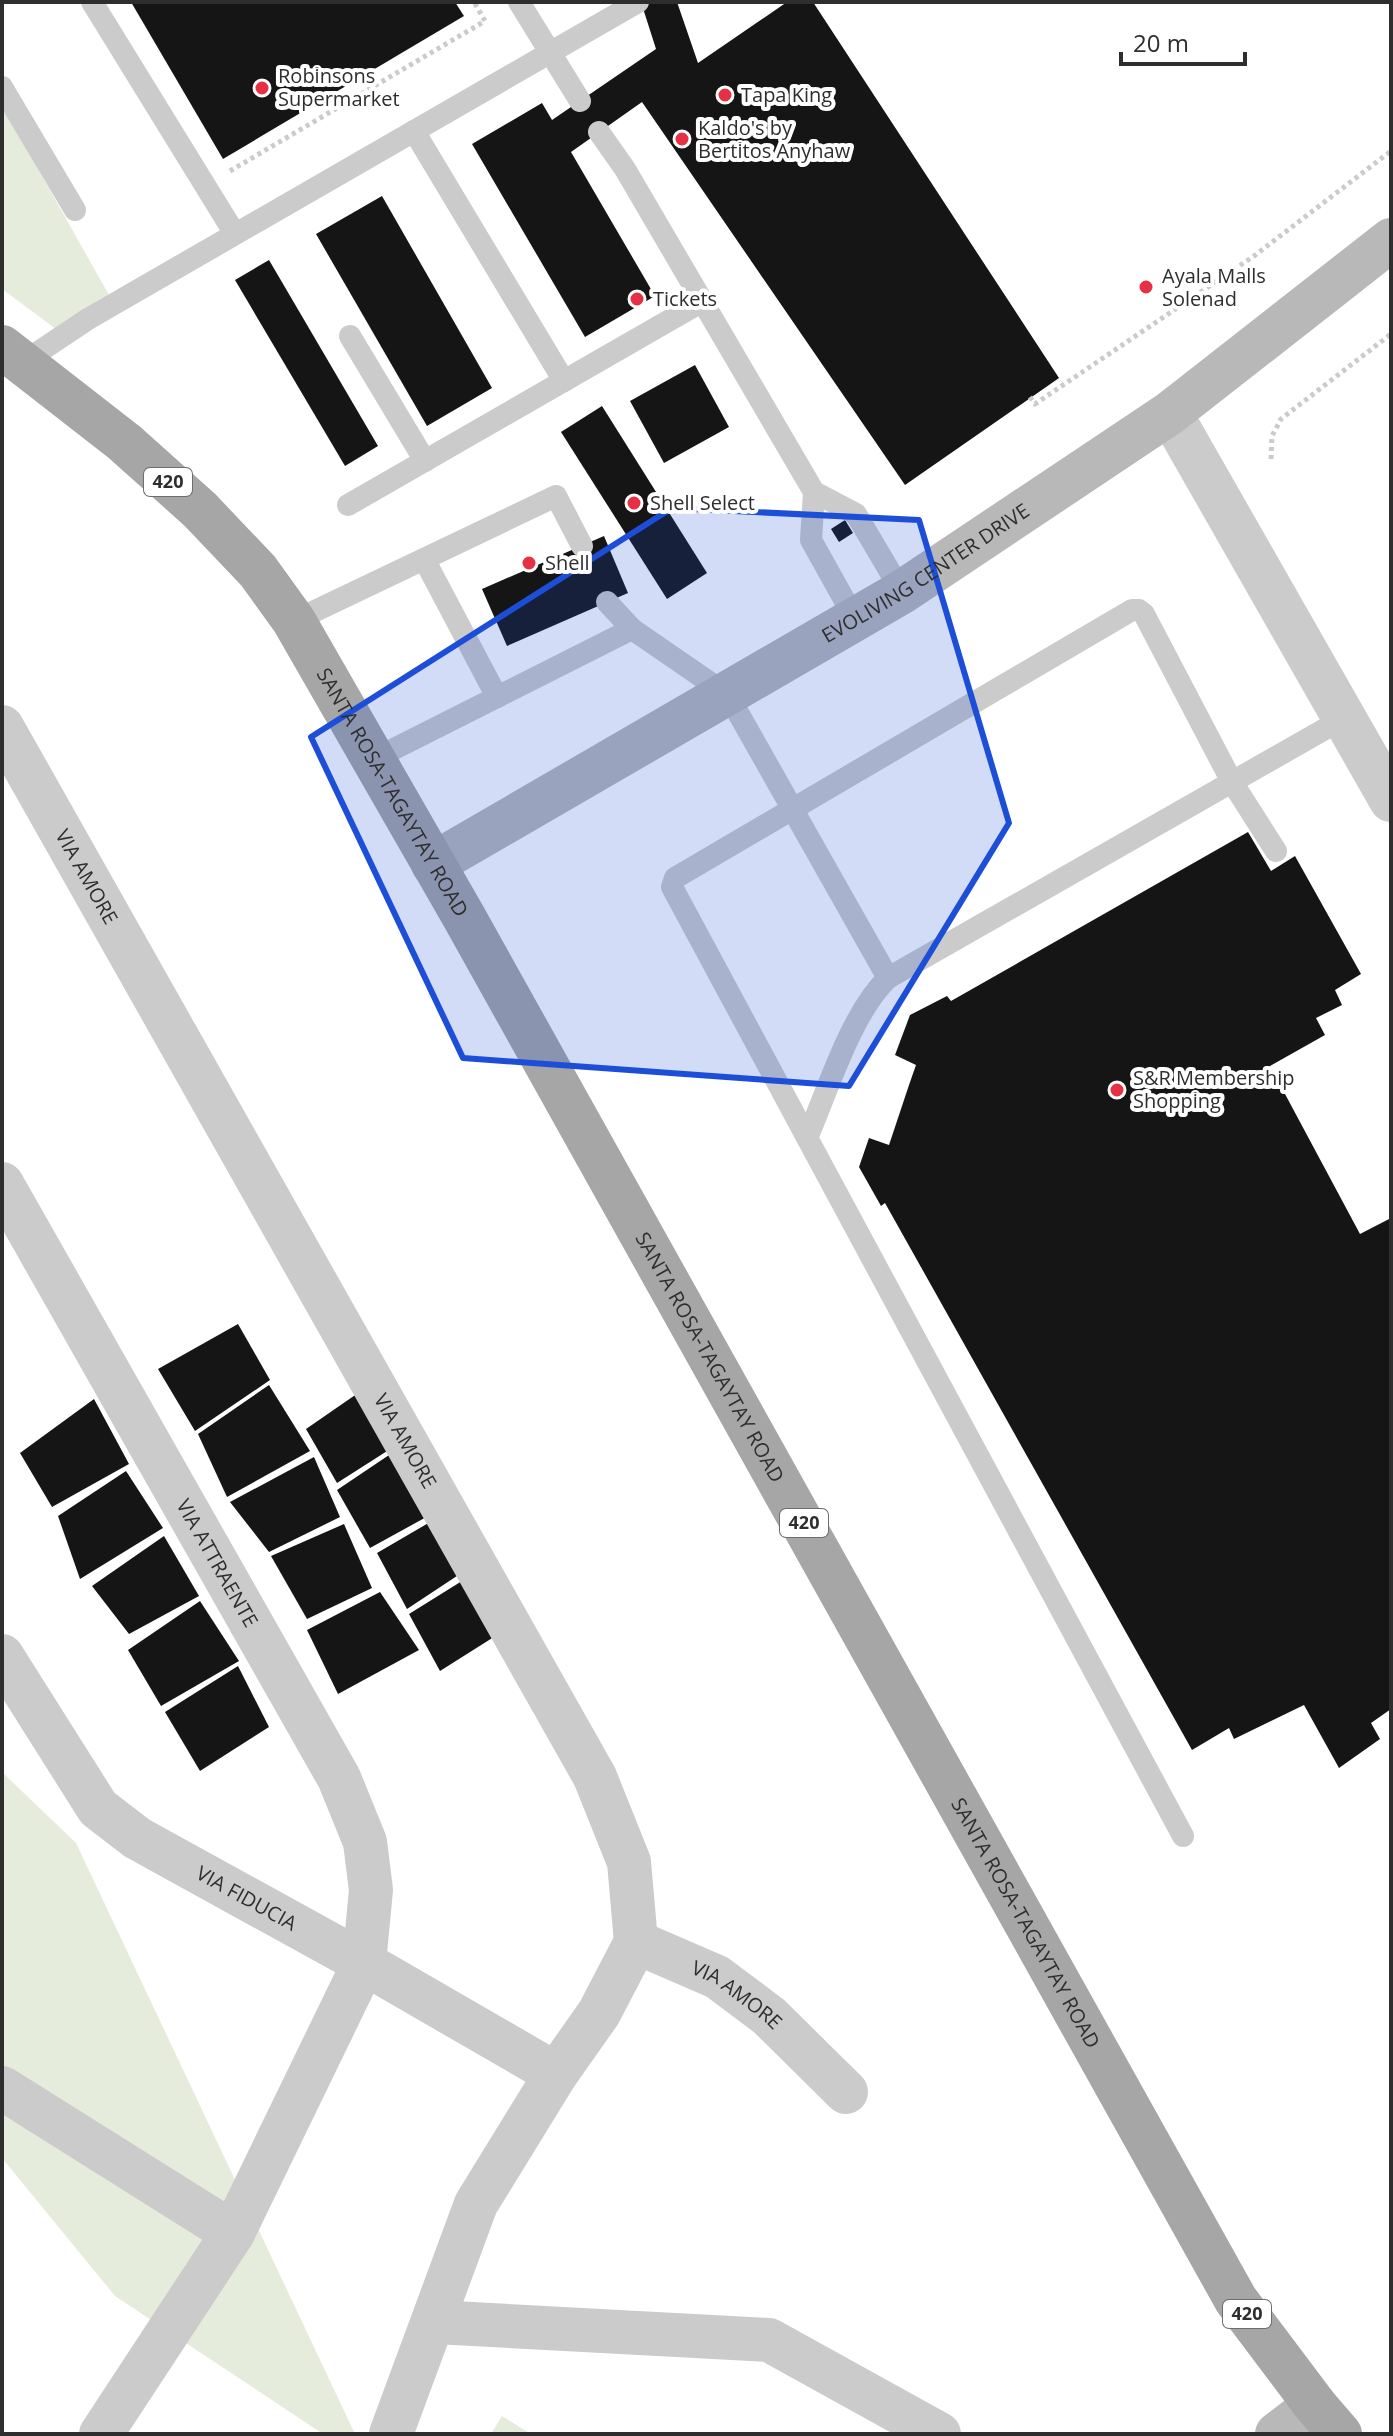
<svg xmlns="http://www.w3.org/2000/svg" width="1393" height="2436" viewBox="0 0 1393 2436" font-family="'Open Sans',sans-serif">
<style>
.green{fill:#e5ecdc}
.building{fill:#151515}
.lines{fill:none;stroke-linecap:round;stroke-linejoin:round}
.path{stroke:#cbcbcb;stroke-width:5;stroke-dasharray:4 4;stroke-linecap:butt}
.lane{stroke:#cbcbcb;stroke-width:22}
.street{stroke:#cbcbcb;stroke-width:44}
.secondary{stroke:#b8b8b8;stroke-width:44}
.primary{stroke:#a6a6a6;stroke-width:44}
.marked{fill:#1d4ed8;fill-opacity:0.2;stroke:#1d4ed8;stroke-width:6;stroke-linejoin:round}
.poi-dot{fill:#e63043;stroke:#fff;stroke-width:3}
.labels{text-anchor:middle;stroke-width:8;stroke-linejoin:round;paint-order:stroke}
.shield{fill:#fff;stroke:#6d6d6d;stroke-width:2}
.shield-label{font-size:18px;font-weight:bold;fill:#2e2e2e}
.poi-label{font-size:20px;fill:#2e2e2e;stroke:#fff;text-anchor:start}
.street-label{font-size:20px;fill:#2e2e2e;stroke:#fff}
</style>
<rect width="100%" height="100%" fill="#fff"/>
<g class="green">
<path d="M2 105 114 304 64 335 2 289Z"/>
<path d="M2 1772 76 1843 355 2434H323L115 2296 2 2158Z"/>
<path d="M502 2416 531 2434H491Z"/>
</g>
<g class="building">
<path d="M131 2H455L464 16 223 159Z"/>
<path d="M641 2H677L698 63 787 2H813L1059 378 905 485 642 102 571 152 655 296 585 337 472 144 542 103 552 120 656 49Z"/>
<path d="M382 196 492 388 427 426 316 234Z"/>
<path d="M269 260 378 446 345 466 235 280Z"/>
<path d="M695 365 729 427 664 463 630 401Z"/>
<path d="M602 406 707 573 667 599 561 432Z"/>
<path d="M845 520 853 533 839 542 831 529Z"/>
<path d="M604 536 628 593 507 646 482 589Z"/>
<path d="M1248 832 1271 871 1295 856 1361 974 1335 990 1342 1005 1316 1018 1325 1035 1270 1066 1360 1234 1391 1218V1709L1371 1723 1380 1739 1339 1768 1304 1705 1234 1739 1229 1728 1192 1750 885 1203 881 1206 859 1167 869 1138 889 1145 909 1085 916 1065 895 1055 910 1015 947 996 951 1001Z"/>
<path d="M238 1324 270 1380 195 1431 158 1369Z"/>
<path d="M269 1385 310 1451 227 1497 198 1434Z"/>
<path d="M361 1391 395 1446 337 1483 306 1429Z"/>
<path d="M94 1399 129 1464 52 1507 20 1453Z"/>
<path d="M395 1451 430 1515 370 1548 337 1490Z"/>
<path d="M314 1457 340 1517 269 1552 230 1502Z"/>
<path d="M126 1471 163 1528 80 1579 58 1516Z"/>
<path d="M437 1518 469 1568 407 1609 377 1553Z"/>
<path d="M344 1524 372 1588 307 1619 271 1556Z"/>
<path d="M164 1536 199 1596 129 1634 92 1586Z"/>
<path d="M470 1576 497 1635 440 1671 409 1614Z"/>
<path d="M380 1592 419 1650 338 1694 307 1630Z"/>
<path d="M200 1601 239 1661 161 1706 128 1650Z"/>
<path d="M238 1666 269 1727 200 1771 165 1712Z"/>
</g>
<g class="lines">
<g class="path">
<path d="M230 171 485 21 474 2"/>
<path d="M1030 397 1035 404 1254 256 1391 151"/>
<path d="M1271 459 1272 436 1281 419 1391 334"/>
</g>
<g class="lane">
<path d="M92 2 235 234"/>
<path d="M519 2 580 101"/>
<path d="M2 87 75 210"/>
<path d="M414 131 564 381"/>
<path d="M599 132 625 169 814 492 856 514 902 592"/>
<path d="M350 336 425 461"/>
<path d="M22 363 88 319 638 2"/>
<path d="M814 492 811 540 855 619"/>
<path d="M348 505 703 301"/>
<path d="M424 559 497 697"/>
<path d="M607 602 632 629 728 695 888 978"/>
<path d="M294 621 556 496 582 546"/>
<path d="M374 759 632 629"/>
<path d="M807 1138C828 1090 851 1013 888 978L1346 717"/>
<path d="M1183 1836 672 887 675 878 1132 610H1139L1144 614 1232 782 1276 851"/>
</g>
<g class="street">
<path d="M1170 413 1391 800"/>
<path id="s1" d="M2 727 595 1777 629 1862 636 1942 717 1977 769 2016 846 2092"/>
<path id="s2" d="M2 1184 339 1778 365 1842 371 1890 364 1963 233 2233 2 2088"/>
<path id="s3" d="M2 1656 98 1808 137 1838 364 1963 556 2074"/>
<path d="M435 2322 769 2340 939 2434"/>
<path d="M101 2434 233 2233"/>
<path d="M391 2434 476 2204 556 2074 599 2013 636 1942"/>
</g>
<g class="secondary">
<path id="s4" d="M433 864 902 592 1170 413 1391 240"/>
<path d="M1277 2434 1315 2405"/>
</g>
<path class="primary" id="s5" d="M2 347 124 442 200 510 258 571 294 621 464 917 1236 2300 1315 2405 1340 2434"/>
</g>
<path class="marked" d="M672 508 919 520 1009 823 849 1086 463 1058 311 737Z"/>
<g class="poi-dot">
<circle cx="262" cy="88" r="8"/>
<circle cx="725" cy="95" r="8"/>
<circle cx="682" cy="139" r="8"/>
<circle cx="1146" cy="287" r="8"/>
<circle cx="637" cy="299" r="8"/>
<circle cx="634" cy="503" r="8"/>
<circle cx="529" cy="563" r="8"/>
<circle cx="1117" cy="1090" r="8"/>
</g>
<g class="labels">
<g class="shield">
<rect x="144" y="468" width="48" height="28" rx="6"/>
<rect x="780" y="1509" width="48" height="28" rx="6"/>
<rect x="1223" y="2300" width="48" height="28" rx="6"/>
</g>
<g class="shield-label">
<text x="168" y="488">420</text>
<text x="804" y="1529">420</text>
<text x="1247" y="2320">420</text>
</g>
<g class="poi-label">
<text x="278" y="83">Robinsons<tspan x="278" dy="23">Supermarket</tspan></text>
<text x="741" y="102">Tapa King</text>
<text x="698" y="135">Kaldo's by<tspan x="698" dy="23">Bertitos Anyhaw</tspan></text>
<text x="1162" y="283">Ayala Malls<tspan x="1162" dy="23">Solenad</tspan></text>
<text x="653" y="306">Tickets</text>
<text x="650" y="510">Shell Select</text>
<text x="545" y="570">Shell</text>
<text x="1133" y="1085">S&amp;R Membership<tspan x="1133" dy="23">Shopping</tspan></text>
</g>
<g class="street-label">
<text dy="7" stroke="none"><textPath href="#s4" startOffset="572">EVOLIVING CENTER DRIVE</textPath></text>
<text dy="7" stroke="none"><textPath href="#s5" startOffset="600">SANTA ROSA-TAGAYTAY ROAD</textPath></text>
<text dy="7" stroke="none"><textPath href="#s1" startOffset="172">VIA AMORE</textPath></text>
<text dy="7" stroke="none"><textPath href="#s5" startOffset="1248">SANTA ROSA-TAGAYTAY ROAD</textPath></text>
<text dy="7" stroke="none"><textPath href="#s1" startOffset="820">VIA AMORE</textPath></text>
<text dy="7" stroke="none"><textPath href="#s2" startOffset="436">VIA ATTRAENTE</textPath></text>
<text dy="7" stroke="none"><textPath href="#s3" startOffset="354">VIA FIDUCIA</textPath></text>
<text dy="7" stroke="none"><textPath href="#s5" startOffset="1896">SANTA ROSA-TAGAYTAY ROAD</textPath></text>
<text dy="7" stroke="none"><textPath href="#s1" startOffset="1492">VIA AMORE</textPath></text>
</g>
</g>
<rect width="1393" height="2436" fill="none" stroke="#2e2e2e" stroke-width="8"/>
<path d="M1121 52v12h124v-12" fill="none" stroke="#2e2e2e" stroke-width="4"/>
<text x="1133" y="52" font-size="24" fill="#2e2e2e" stroke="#ffffff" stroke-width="6" paint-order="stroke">20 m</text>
</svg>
